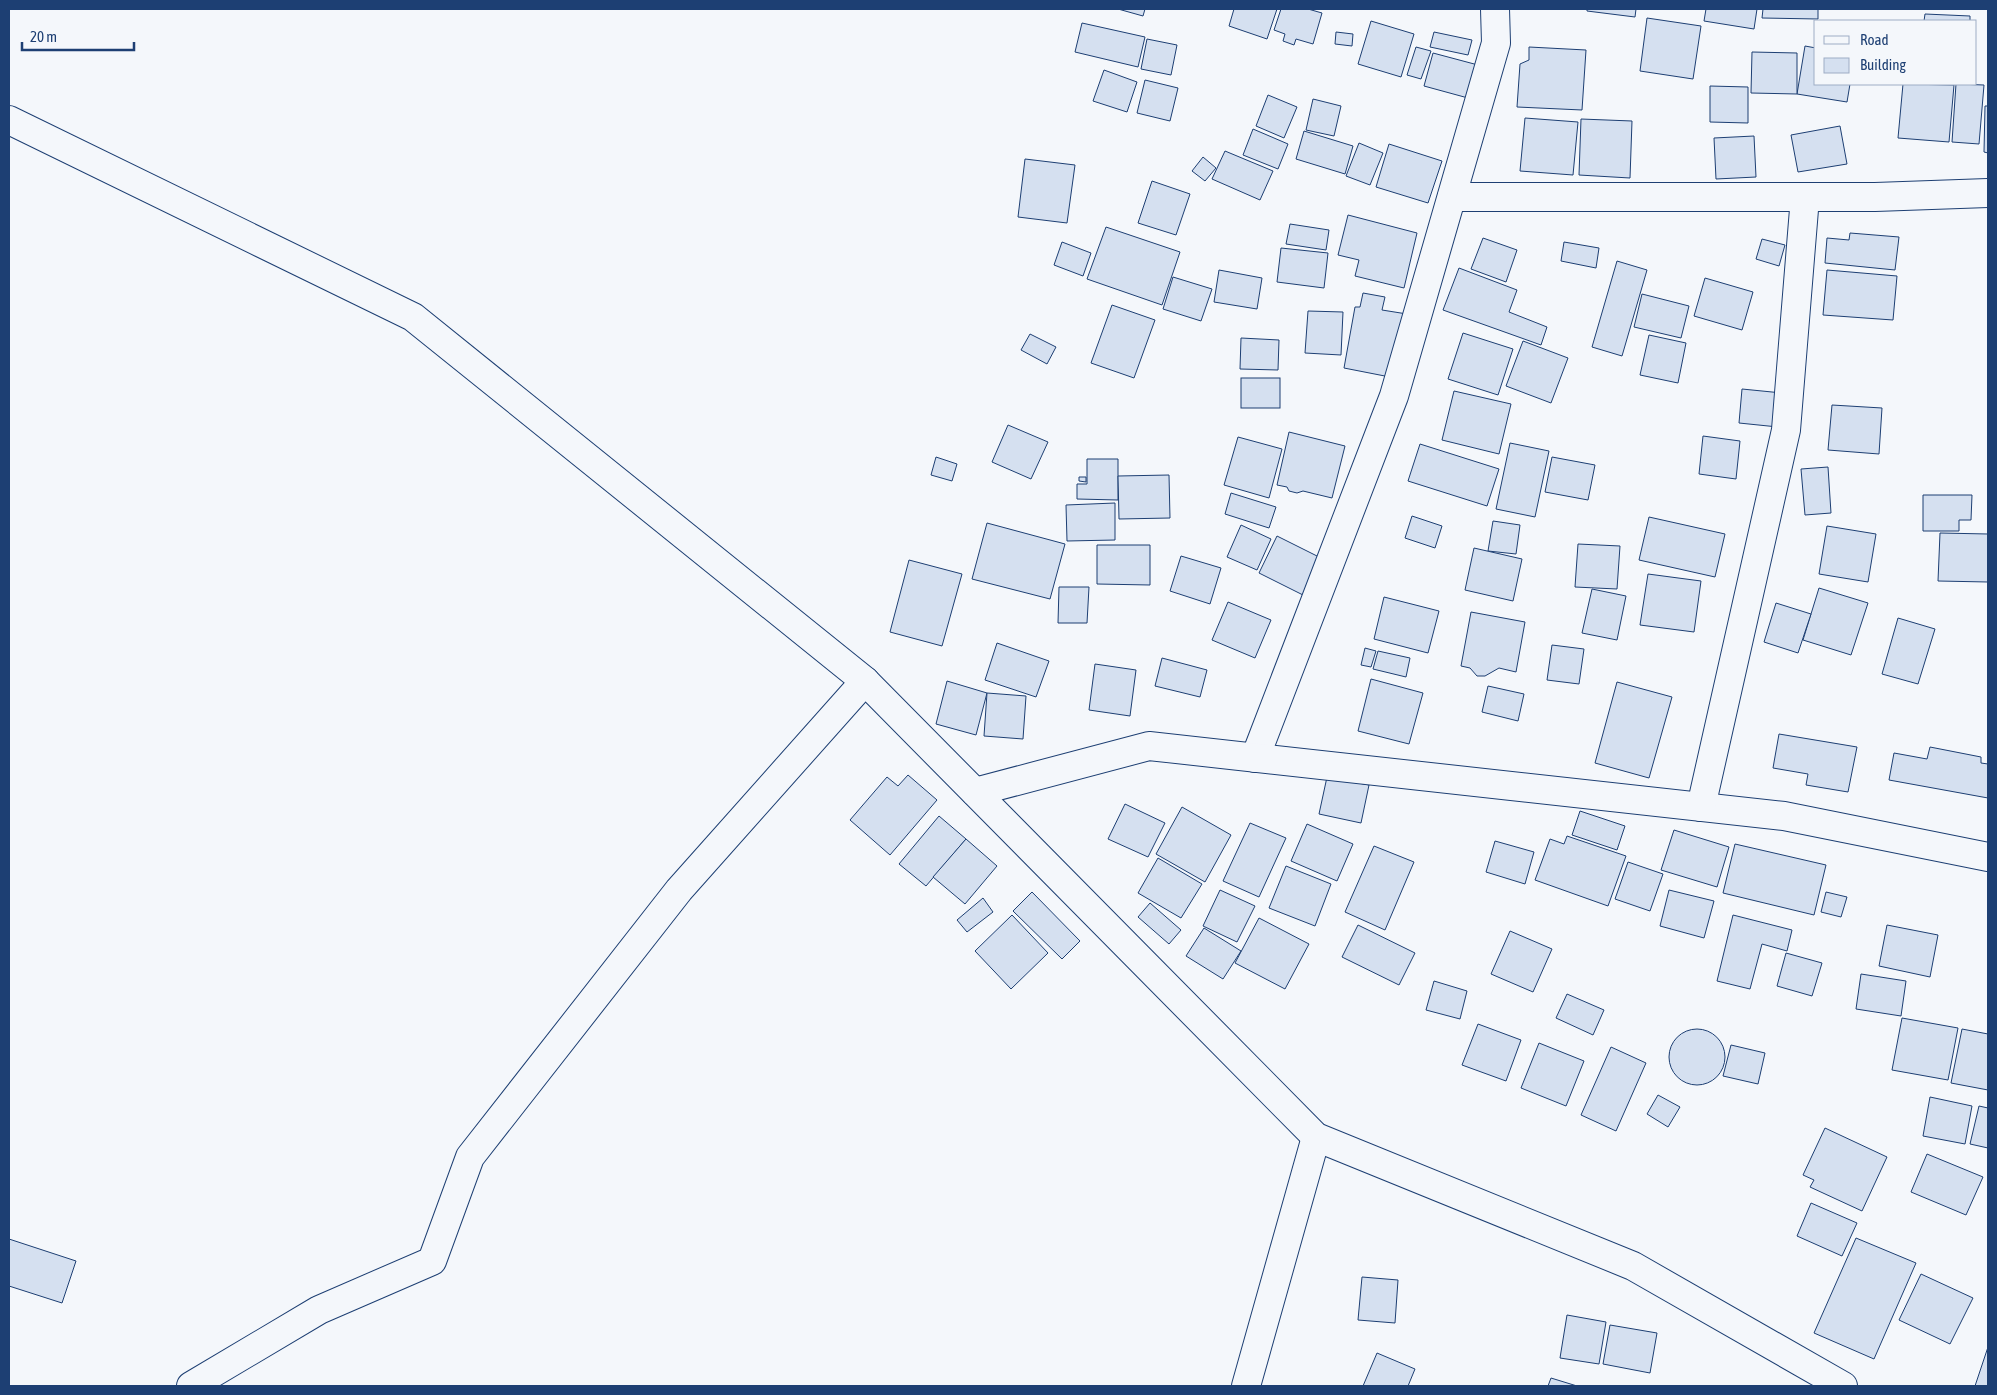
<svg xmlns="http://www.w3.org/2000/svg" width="1997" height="1395" viewBox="0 0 1997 1395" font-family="'Asap Condensed',sans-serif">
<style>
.building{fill:#d5e0f0;stroke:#1d3f73}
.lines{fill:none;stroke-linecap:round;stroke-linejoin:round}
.street-casing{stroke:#1d3f73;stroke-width:30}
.secondary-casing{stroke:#1d3f73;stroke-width:30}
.street{stroke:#f4f7fb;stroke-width:28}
.secondary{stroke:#f4f7fb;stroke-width:28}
</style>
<rect width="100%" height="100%" fill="#f4f7fb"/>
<g class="building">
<path d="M1118 9H1145L1143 16Z"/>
<path d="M1234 9H1277L1267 39 1229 26Z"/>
<path d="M1281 9H1308L1322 13 1313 44 1296 39 1294 45 1283 41 1285 34 1274 30Z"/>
<path d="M1587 9H1636L1635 17 1587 11Z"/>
<path d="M1706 9H1757L1754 29 1704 21Z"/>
<path d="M1763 9H1818V19L1762 18Z"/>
<path d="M1925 14 1970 16V21H1924Z"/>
<path d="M1647 18 1701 26 1693 79 1640 71Z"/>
<path d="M1371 21 1414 34 1401 77 1358 64Z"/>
<path d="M1082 23 1145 37 1138 67 1075 52Z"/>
<path d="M1336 32 1353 34 1352 46 1335 44Z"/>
<path d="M1434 32 1472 40 1468 55 1430 47Z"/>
<path d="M1147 39 1177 45 1171 75 1141 69Z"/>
<path d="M1805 46 1816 48V84H1850L1847 102 1797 94Z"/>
<path d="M1416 47 1431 51 1421 79 1407 75Z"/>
<path d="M1529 47 1586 50 1582 110 1517 107 1520 64 1529 60Z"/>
<path d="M1752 52 1797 53V94L1751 93Z"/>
<path d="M1433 53 1478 65 1468 98 1424 86Z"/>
<path d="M1104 70 1137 82 1127 112 1093 101Z"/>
<path d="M1145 80 1178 88 1170 121 1137 113Z"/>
<path d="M1903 84 1954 85 1949 142 1898 138Z"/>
<path d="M1956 84 1984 85 1979 144 1952 142Z"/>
<path d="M1710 86 1748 87V123L1710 122Z"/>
<path d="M1268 95 1297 107 1284 138 1256 126Z"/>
<path d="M1313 99 1341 106 1334 136 1306 130Z"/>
<path d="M1985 106H1988V153L1984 152Z"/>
<path d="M1525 118 1578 122 1573 175 1520 171Z"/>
<path d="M1581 119 1632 121 1630 178 1579 175Z"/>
<path d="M1840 126 1847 164 1798 172 1791 135Z"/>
<path d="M1253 129 1288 144 1278 169 1243 155Z"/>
<path d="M1304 131 1353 146 1345 174 1296 159Z"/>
<path d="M1754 136 1756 177 1716 179 1714 138Z"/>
<path d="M1359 143 1383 153 1370 185 1346 176Z"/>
<path d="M1389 144 1442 161 1428 203 1376 187Z"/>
<path d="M1225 151 1273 171 1260 200 1212 179Z"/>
<path d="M1203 157 1216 168 1205 181 1192 171Z"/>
<path d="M1025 159 1075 165 1067 223 1018 217Z"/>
<path d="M1152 181 1190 194 1176 235 1138 223Z"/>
<path d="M1348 215 1417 233 1404 288 1355 276 1359 260 1338 255Z"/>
<path d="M1290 224 1329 230 1326 250 1286 244Z"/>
<path d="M1106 227 1180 252 1162 305 1087 279Z"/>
<path d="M1850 233 1899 237 1895 270 1825 263 1827 238 1849 240Z"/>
<path d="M1483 238 1517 250 1506 282 1471 269Z"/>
<path d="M1762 239 1785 245 1779 266 1756 259Z"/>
<path d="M1062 242 1091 253 1083 276 1054 265Z"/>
<path d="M1564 242 1599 248 1596 268 1561 261Z"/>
<path d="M1281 248 1328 253 1324 288 1277 282Z"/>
<path d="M1617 261 1647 270 1622 356 1592 347Z"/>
<path d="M1459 268 1517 290 1509 312 1547 327 1541 345 1443 310Z"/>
<path d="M1219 270 1262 278 1257 309 1214 302Z"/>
<path d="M1827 270 1897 276 1893 320 1823 315Z"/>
<path d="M1173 277 1212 289 1201 321 1163 309Z"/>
<path d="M1705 278 1753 292 1742 330 1694 316Z"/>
<path d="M1363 293 1385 297 1382 310 1407 314 1395 378 1344 368 1355 307H1360Z"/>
<path d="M1642 294 1689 306 1681 338 1634 327Z"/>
<path d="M1112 305 1155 320 1134 378 1091 363Z"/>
<path d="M1308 311 1343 312 1341 355 1305 353Z"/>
<path d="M1463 333 1513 349 1498 395 1448 379Z"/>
<path d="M1030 334 1056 347 1047 364 1021 350Z"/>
<path d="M1649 335 1686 343 1678 383 1640 375Z"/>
<path d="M1241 338 1279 340 1278 370 1240 369Z"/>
<path d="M1523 341 1568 358 1551 403 1506 386Z"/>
<rect x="1241" y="378" width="39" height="30"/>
<path d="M1742 389 1782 393 1778 427 1739 423Z"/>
<path d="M1454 391 1511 404 1499 454 1442 440Z"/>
<path d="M1832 405 1882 408 1879 454 1828 450Z"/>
<path d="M1008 425 1048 442 1031 479 992 462Z"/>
<path d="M1289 432 1345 446 1332 498 1303 491 1297 493 1289 491 1287 487 1277 485Z"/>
<path d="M1703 436 1740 441 1736 479 1699 474Z"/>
<path d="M1238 437 1282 449 1269 498 1224 485Z"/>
<path d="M1510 443 1549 451 1535 517 1496 509Z"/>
<path d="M1420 444 1499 469 1487 506 1408 481Z"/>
<path d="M936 457 957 464 952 481 931 475Z"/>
<path d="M1552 457 1595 465 1588 500 1545 492Z"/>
<path d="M1087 459H1118V500L1077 499V484H1087Z"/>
<path d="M1828 467 1831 513 1805 515 1801 469Z"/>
<path d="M1169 475 1170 518 1119 519 1118 476Z"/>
<path d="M1079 477H1086V482L1079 481Z"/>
<path d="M1231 493 1276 507 1269 528 1225 514Z"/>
<path d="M1923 495H1972L1971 520H1959V531H1923Z"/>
<path d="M1115 503V540L1067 541 1066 505Z"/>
<path d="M1412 516 1442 526 1435 548 1405 538Z"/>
<path d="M1649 517 1725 534 1715 577 1639 560Z"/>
<path d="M1493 521 1520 525 1516 554 1488 551Z"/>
<path d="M987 523 1065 544 1050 599 972 579Z"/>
<path d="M1241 525 1271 539 1257 570 1227 557Z"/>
<path d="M1827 526 1876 534 1868 582 1819 574Z"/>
<path d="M1940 533 1988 534V582L1938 581Z"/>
<path d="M1277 536 1321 558 1303 595 1259 573Z"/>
<path d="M1578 544 1620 546 1617 589 1575 587Z"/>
<path d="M1097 545H1150V585L1097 584Z"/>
<path d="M1474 548 1522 559 1513 601 1465 590Z"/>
<path d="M1181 556 1221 568 1210 604 1170 591Z"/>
<path d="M909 560 962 574 942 646 890 632Z"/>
<path d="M1648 574 1701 581 1694 632 1640 625Z"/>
<path d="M1059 587H1089L1087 623H1058Z"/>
<path d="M1819 588 1868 603 1851 655 1803 640Z"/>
<path d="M1592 589 1626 596 1617 640 1582 633Z"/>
<path d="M1384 597 1439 611 1428 653 1374 639Z"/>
<path d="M1228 602 1271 620 1255 658 1212 640Z"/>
<path d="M1776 603 1811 614 1798 653 1764 642Z"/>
<path d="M1471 612 1525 622 1516 672 1499 668 1485 676H1477L1470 668 1461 666Z"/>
<path d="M1898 618 1935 629 1918 684 1882 674Z"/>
<path d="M997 643 1049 661 1036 697 985 680Z"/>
<path d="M1552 645 1584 649 1579 684 1547 680Z"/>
<path d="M1365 648 1376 651 1371 667 1361 665Z"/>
<path d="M1378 651 1410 658 1406 677 1373 669Z"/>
<path d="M1162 658 1207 670 1200 697 1155 686Z"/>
<path d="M1095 664 1136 670 1130 716 1089 710Z"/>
<path d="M1371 679 1423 693 1409 744 1358 731Z"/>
<path d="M947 681 987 693 976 735 936 724Z"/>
<path d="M1617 682 1672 697 1649 778 1595 763Z"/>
<path d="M1488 686 1524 694 1518 721 1482 712Z"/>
<path d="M987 693 1026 696 1023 739 984 736Z"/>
<path d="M1779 734 1857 747 1848 792 1806 785 1808 774 1773 768Z"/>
<path d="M1930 747 1981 757V763L1988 764V798L1889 780 1894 753 1927 759Z"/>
<path d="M908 775 937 800 890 855 850 820 887 777 898 786Z"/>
<path d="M1327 777 1369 785 1361 823 1319 814Z"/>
<path d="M1125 804 1165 823 1148 857 1108 839Z"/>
<path d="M1182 807 1231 835 1205 882 1156 854Z"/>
<path d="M1580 811 1625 826 1617 850 1572 835Z"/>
<path d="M939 816 966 839 926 886 899 864Z"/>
<path d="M1250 823 1286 838 1259 897 1223 881Z"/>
<path d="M1307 824 1353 844 1337 881 1291 861Z"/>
<path d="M1674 830 1729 847 1717 887 1661 870Z"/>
<path d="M1567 836 1626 856 1608 906 1535 880 1550 839 1564 844Z"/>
<path d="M966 839 997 866 965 904 933 877Z"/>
<path d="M1495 841 1534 852 1525 884 1486 872Z"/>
<path d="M1735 844 1826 865 1814 915 1723 893Z"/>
<path d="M1374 846 1414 862 1385 930 1345 912Z"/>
<path d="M1158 858 1202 884 1181 918 1138 893Z"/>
<path d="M1628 862 1663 874 1650 911 1615 899Z"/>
<path d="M1286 866 1331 884 1315 926 1269 908Z"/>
<path d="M1220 890 1255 906 1237 942 1203 926Z"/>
<path d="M1669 890 1714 901 1704 938 1660 926Z"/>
<path d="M1032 892 1080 941 1062 959 1013 911Z"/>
<path d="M1826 892 1847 897 1841 917 1821 912Z"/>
<path d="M983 898 993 912 967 932 957 920Z"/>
<path d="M1150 903 1181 930 1169 944 1138 917Z"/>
<path d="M1012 915 1048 953 1011 989 975 951Z"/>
<path d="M1733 915 1792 930 1787 951 1762 944 1750 989 1717 981Z"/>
<path d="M1259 918 1309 944 1285 989 1235 963Z"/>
<path d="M1358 925 1415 953 1399 985 1342 957Z"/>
<path d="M1887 925 1938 935 1930 977 1879 966Z"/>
<path d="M1204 928 1241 951 1223 979 1186 956Z"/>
<path d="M1510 931 1552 949 1533 992 1491 974Z"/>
<path d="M1786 953 1822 963 1812 996 1777 986Z"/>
<path d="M1861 974 1906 981 1901 1016 1856 1009Z"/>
<path d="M1434 981 1467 991 1460 1019 1426 1010Z"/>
<path d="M1567 994 1604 1010 1593 1035 1556 1018Z"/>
<path d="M1902 1018 1958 1028 1948 1080 1892 1070Z"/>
<path d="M1478 1024 1521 1040 1506 1081 1462 1065Z"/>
<path d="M1962 1029 1988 1034V1090L1951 1083Z"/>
<circle cx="1697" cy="1057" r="28"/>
<path d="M1539 1043 1584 1061 1566 1106 1521 1088Z"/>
<path d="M1731 1045 1765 1053 1758 1084 1723 1076Z"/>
<path d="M1611 1047 1646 1063 1616 1131 1581 1115Z"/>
<path d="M1658 1095 1680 1107 1668 1127 1647 1114Z"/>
<path d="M1930 1097 1972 1106 1965 1144 1923 1136Z"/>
<path d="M1979 1106 1988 1108V1148L1970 1144Z"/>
<path d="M1825 1128 1887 1157 1862 1211 1810 1187 1814 1180 1803 1175Z"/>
<path d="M1927 1154 1983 1177 1966 1215 1911 1192Z"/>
<path d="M1811 1203 1857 1223 1842 1256 1797 1236Z"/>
<path d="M1856 1238 1916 1263 1874 1359 1814 1333Z"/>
<path d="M9 1239 76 1261 62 1303 9 1286Z"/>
<path d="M1921 1274 1973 1298 1950 1344 1899 1320Z"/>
<path d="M1362 1277 1398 1280 1395 1323 1358 1320Z"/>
<path d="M1567 1315 1606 1322 1599 1364 1560 1358Z"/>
<path d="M1610 1325 1657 1333 1650 1373 1603 1364Z"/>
<path d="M1988 1347V1386H1975Z"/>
<path d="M1377 1353 1415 1369 1408 1386H1363Z"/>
<path d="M1551 1378 1577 1386H1548Z"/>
</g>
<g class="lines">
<defs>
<g id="street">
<path d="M1452 197H1875L1988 193"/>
<path d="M1255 758 1394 396 1496 43 1495 9"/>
<path d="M975 792 1149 746 1784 816 1988 857"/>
<path d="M1701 807 1786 430 1805 197"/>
<path d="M191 1386 319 1310 432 1261 470 1157 679 890 865 681"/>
<path d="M1246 1386 1316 1137"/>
</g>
<path id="secondary" d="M9 120 413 317 865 681 1316 1137 1633 1266 1843 1386"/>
</defs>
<use href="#street" class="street-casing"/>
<use href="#secondary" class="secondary-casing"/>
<use href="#street" class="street"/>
<use href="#secondary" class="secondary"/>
</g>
<rect width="1997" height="1395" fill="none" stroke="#1d3f73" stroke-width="20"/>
<rect x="1814" y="20" width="162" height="65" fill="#f4f7fb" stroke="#9eadc5"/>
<rect x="1824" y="36" width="25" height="8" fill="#f4f7fb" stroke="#9eadc5"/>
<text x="1860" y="45" font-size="15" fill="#1d3f73">Road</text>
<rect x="1824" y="58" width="25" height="15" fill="#d5e0f0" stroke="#9eadc5"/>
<text x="1860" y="70" font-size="15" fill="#1d3f73">Building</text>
<path d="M22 42v8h112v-8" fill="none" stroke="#1d3f73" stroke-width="2.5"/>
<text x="30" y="42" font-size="15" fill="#1d3f73" stroke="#f4f7fb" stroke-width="4" paint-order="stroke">20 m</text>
</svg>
